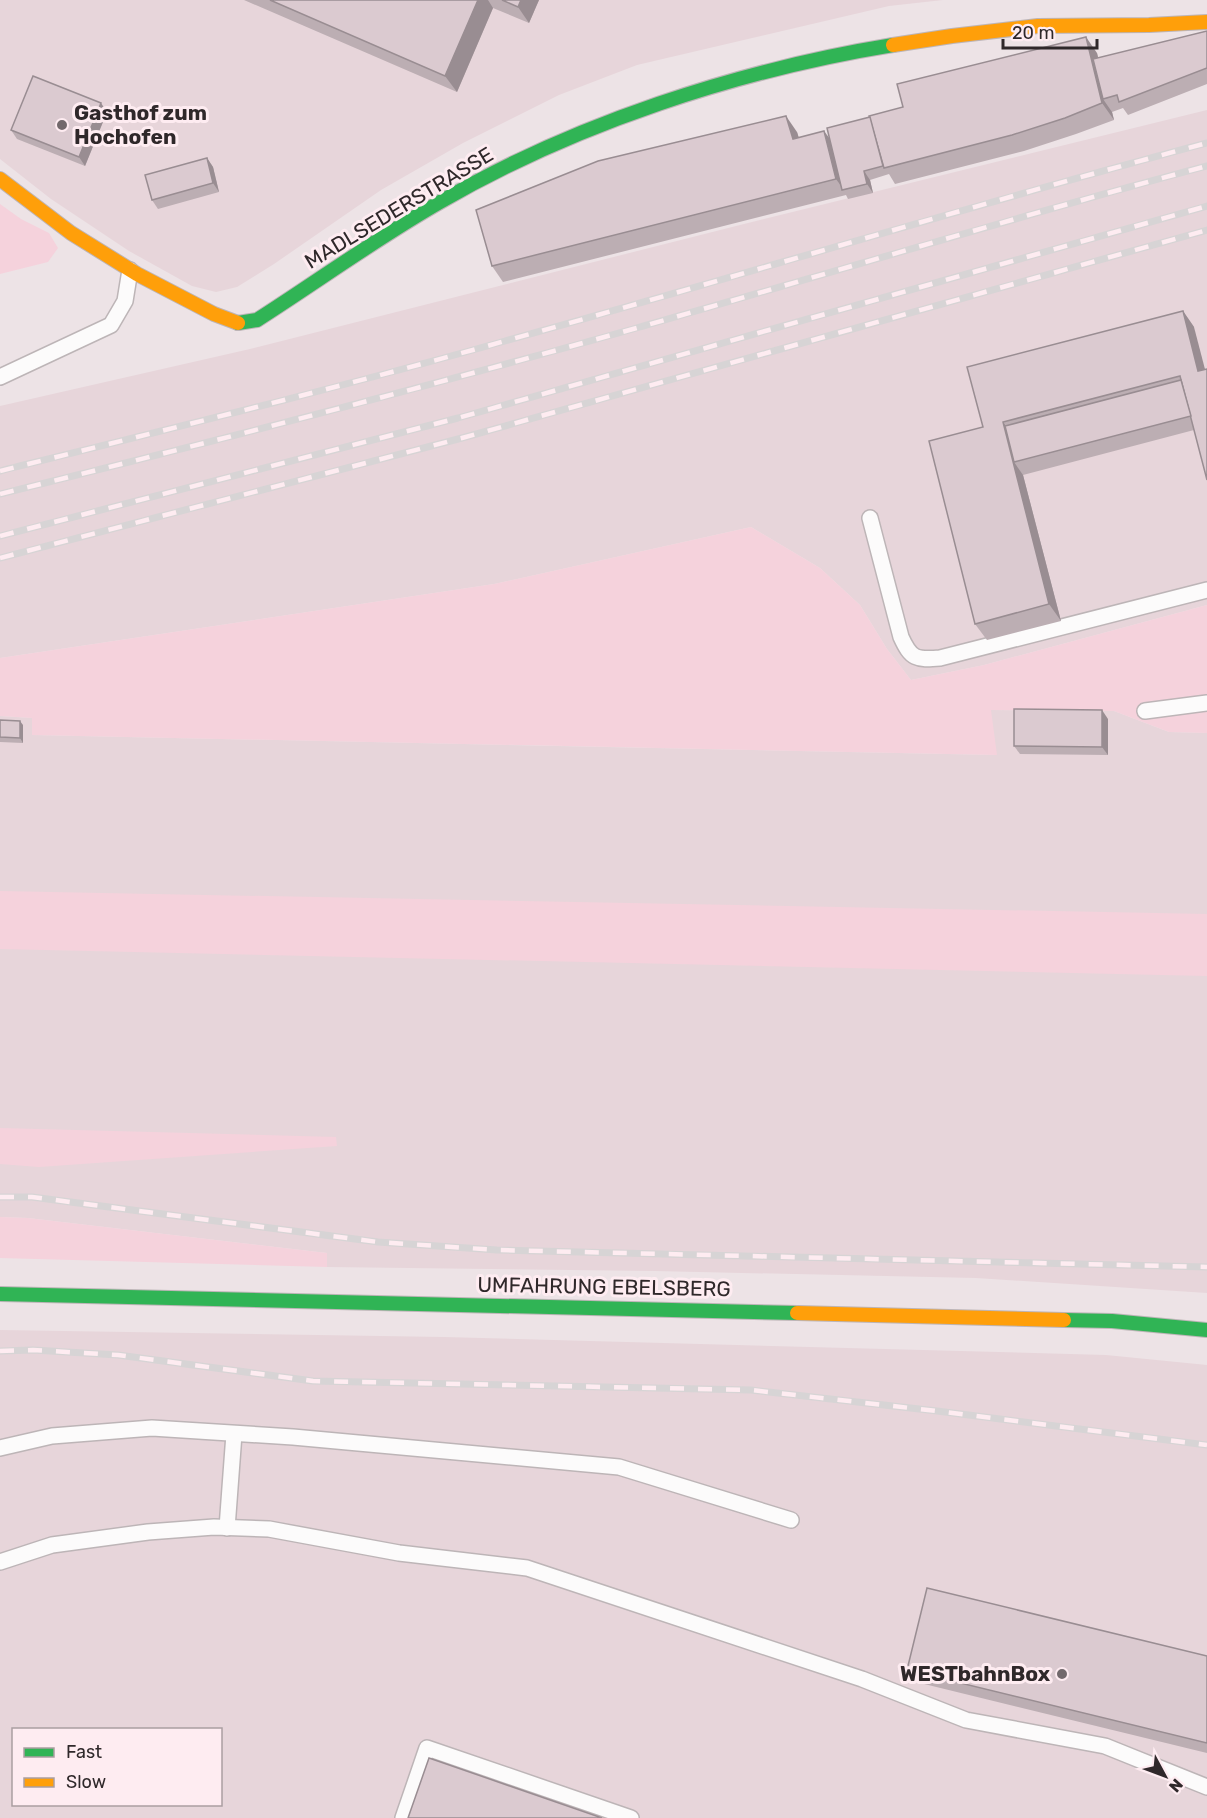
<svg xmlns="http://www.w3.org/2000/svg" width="1207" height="1818" viewBox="0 0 1207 1818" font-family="Rubik,sans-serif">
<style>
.built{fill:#e7d5da;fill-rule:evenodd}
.green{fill:#f5d2dc}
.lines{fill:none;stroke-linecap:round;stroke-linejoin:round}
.lane-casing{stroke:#bdb5b7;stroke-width:18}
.fast-casing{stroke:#bdb5b7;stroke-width:16}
.slow-casing{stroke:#bdb5b7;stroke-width:16}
.lane{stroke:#fcfbfb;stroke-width:15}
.fast{stroke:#30b455;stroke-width:14}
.slow{stroke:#ff9f0a;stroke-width:14}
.rail-casing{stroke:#d7d4d5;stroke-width:7}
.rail{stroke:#feecf1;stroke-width:4.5;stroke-dasharray:14;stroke-linecap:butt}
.wall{fill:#bcaeb3}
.shaded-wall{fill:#998d92}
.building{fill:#dbcad0;stroke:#998d92;stroke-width:1.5}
.poi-dot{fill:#72696c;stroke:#feecf1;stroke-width:2}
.labels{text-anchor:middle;stroke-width:6;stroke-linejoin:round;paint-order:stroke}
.poi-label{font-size:21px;font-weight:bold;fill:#2f282a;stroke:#feecf1;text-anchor:start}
.street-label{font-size:21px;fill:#2f282a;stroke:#feecf1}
</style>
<rect width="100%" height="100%" fill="#ede3e6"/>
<g class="built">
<path d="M0 0H943L889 6 637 65 559 95 463 143 381 190 274 264 237 287 216 292 192 286 129 251 51 199 0 159Z"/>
<path d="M1207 110V605L984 665 911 680 887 649 860 605 820 568 751 527 494 584 0 658V406L250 349 748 223Z"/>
<path d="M990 710 1114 711 1169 732 1207 733V1293L976 1278 655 1271 327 1267V1253L28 1218 0 1217V716L32 718V735L996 755Z"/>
<path d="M0 1330 444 1337 1106 1355 1207 1365V1818H0ZM14 1730H220V1804H14Z"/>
</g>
<g class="green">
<path d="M0 204 21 219 49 233 58 248 48 262 0 274Z"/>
<path d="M751 527 820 568 860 605 887 649 911 680 984 665 1207 605V733L1169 732 1114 711 991 710 997 755 32 735V718L0 716V658L494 584Z"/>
<path d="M0 891 1207 914V976L0 949Z"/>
<path d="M0 1128 336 1137 337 1146 39 1167 0 1164Z"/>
<path d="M0 1217 28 1218 327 1253V1267L0 1258Z"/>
</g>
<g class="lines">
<defs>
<g id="lane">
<path d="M0 377 111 325 125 301 130 270"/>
<path d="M870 518 901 637C911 659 916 660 940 658L1207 590"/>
<path d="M1145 711 1207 703"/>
<path d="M0 1448 52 1436 152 1428 293 1437 619 1467 791 1520"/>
<path d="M227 1528 234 1434"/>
<path d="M0 1562 52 1545 148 1532 214 1527 269 1529 399 1553 527 1568 862 1679 966 1720 1105 1746 1207 1787"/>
<path d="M403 1818 427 1748 631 1818"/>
</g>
<g id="fast">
<path d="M238 323 257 320C318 281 377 238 440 202 574 124 739 70 893 45"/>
<path d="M0 1294 797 1313"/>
<path d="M1064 1320 1112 1321 1207 1330"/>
</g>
<g id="slow">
<path d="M893 45 952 36 1038 26 1149 25 1207 22"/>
<path d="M0 179 71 233 137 274 214 314 238 323"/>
<path d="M797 1313 1064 1320"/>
</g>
</defs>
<use href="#lane" class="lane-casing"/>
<use href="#fast" class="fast-casing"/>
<use href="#slow" class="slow-casing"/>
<use href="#lane" class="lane"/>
<use href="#fast" class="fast"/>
<use href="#slow" class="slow"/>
<defs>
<g id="rail">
<path d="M0 471C169 429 338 388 505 341 740 276 972 205 1207 143"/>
<path d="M0 494C212 442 423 388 633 329 824 275 1015 217 1207 166"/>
<path d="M0 536 458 418 1207 206"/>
<path d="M0 558 462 438 1207 230"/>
<path d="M0 1197H32L378 1242 497 1250 1207 1267"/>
<path d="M0 1351 33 1350 118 1355 313 1381 751 1390 937 1411 1207 1445"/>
</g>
</defs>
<use href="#rail" class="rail-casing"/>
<use href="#rail" class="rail"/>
</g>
<g class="wall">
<path d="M244 0H539L529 23 493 8 457 92Z"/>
<path d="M1207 31V84L1128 115 1123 108 1112 112 1114 120 1076 134 1024 151 895 184 889 174 870 180 873 193 848 199 846 195 503 282 492 266 797 132 799 138 830 139 870 117 903 107 1097 53 1098 58Z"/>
<path d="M107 112 85 166 17 139 11 130Z"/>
<path d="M207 158 213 167 219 192 158 209 152 200Z"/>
<path d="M1183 311 1194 327V430L1023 475 1061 621 987 640 975 624 983 427Z"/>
<path d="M1108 719V755L1020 754 1014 746Z"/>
<path d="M0 720 23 725V743L0 742Z"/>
<path d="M1207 1656V1753L916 1682 907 1670Z"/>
</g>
<g class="shaded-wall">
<path d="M478 0H488L493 8 457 92 445 76Z"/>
<path d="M521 0H539L529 23 518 7Z"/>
<path d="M1086 37 1097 53 1108 98 1103 99 1112 112 1114 120 1102 103Z"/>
<path d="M101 103 107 112 85 166 79 157Z"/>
<path d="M786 116 797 132 804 155 793 139Z"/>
<path d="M824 131 836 147 844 190 836 179Z"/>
<path d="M207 158 213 167 219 192 213 183Z"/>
<path d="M864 171 870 180 873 193 867 184Z"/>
<path d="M1183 311 1194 327 1207 377 1198 371Z"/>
<path d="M1003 422 1014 438V462L1023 475 1061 621 1049 604Z"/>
<path d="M1102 710 1108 719V755L1102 747Z"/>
<path d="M20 721 23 725V743L20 738Z"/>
</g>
<g class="building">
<path d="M270 0H478L445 76Z"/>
<path d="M502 0H521L518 7Z"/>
<path d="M1207 31V68L1119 102 1117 95 1103 99 1093 59Z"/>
<path d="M1086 37 1102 103 1065 118 1012 135 884 168 869 116 903 107 897 84Z"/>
<path d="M33 76 101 103 79 157 11 130Z"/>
<path d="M786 116 793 139 824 131 836 179 492 266 476 210 598 161Z"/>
<path d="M870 117 883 166 864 171 867 184 842 190 827 128Z"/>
<path d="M207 158 213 183 152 200 145 175Z"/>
<path d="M1183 311 1198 371 1207 369V480L1180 376 1003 422 1049 604 975 624 929 441 983 427 967 367Z"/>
<path d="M1181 380 1191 416 1014 462 1005 426Z"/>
<path d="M1014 709 1102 710V747L1014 746Z"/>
<path d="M0 720 20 721V738L0 737Z"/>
<path d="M927 1588 1207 1656V1743L907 1670Z"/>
<path d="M429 1758 602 1818H408Z"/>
</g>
<g class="poi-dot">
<circle cx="62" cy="125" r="6"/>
<circle cx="1062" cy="1674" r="6"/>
</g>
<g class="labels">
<g class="poi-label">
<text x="74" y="120">Gasthof zum<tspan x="74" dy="24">Hochofen</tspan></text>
<text x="1050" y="1681" text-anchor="end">WESTbahnBox</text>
</g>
<g class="street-label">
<text transform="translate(399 208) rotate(-31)" y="7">MADLSEDERSTRASSE</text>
<text transform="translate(604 1287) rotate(1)" y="7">UMFAHRUNG EBELSBERG</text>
</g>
</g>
<rect x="12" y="1728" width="210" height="78" fill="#feecf1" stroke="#ab9ea1" stroke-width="1.5"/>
<rect x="24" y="1748" width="30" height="9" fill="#30b455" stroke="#ab9ea1" stroke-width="1.5"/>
<text x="66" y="1758" font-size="18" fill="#2f282a">Fast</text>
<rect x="24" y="1778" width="30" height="9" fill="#ff9f0a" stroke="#ab9ea1" stroke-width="1.5"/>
<text x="66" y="1788" font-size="18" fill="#2f282a">Slow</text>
<g transform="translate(1165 1776) rotate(131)" stroke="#feecf1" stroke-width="4.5" paint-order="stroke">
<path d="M0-4.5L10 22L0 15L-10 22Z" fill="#2f282a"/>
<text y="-9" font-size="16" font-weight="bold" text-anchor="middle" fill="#2f282a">N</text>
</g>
<path d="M1003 39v9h94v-9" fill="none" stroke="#2f282a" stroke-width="3"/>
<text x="1012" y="39" font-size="18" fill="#2f282a" stroke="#feecf1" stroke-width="4.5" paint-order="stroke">20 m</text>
</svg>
